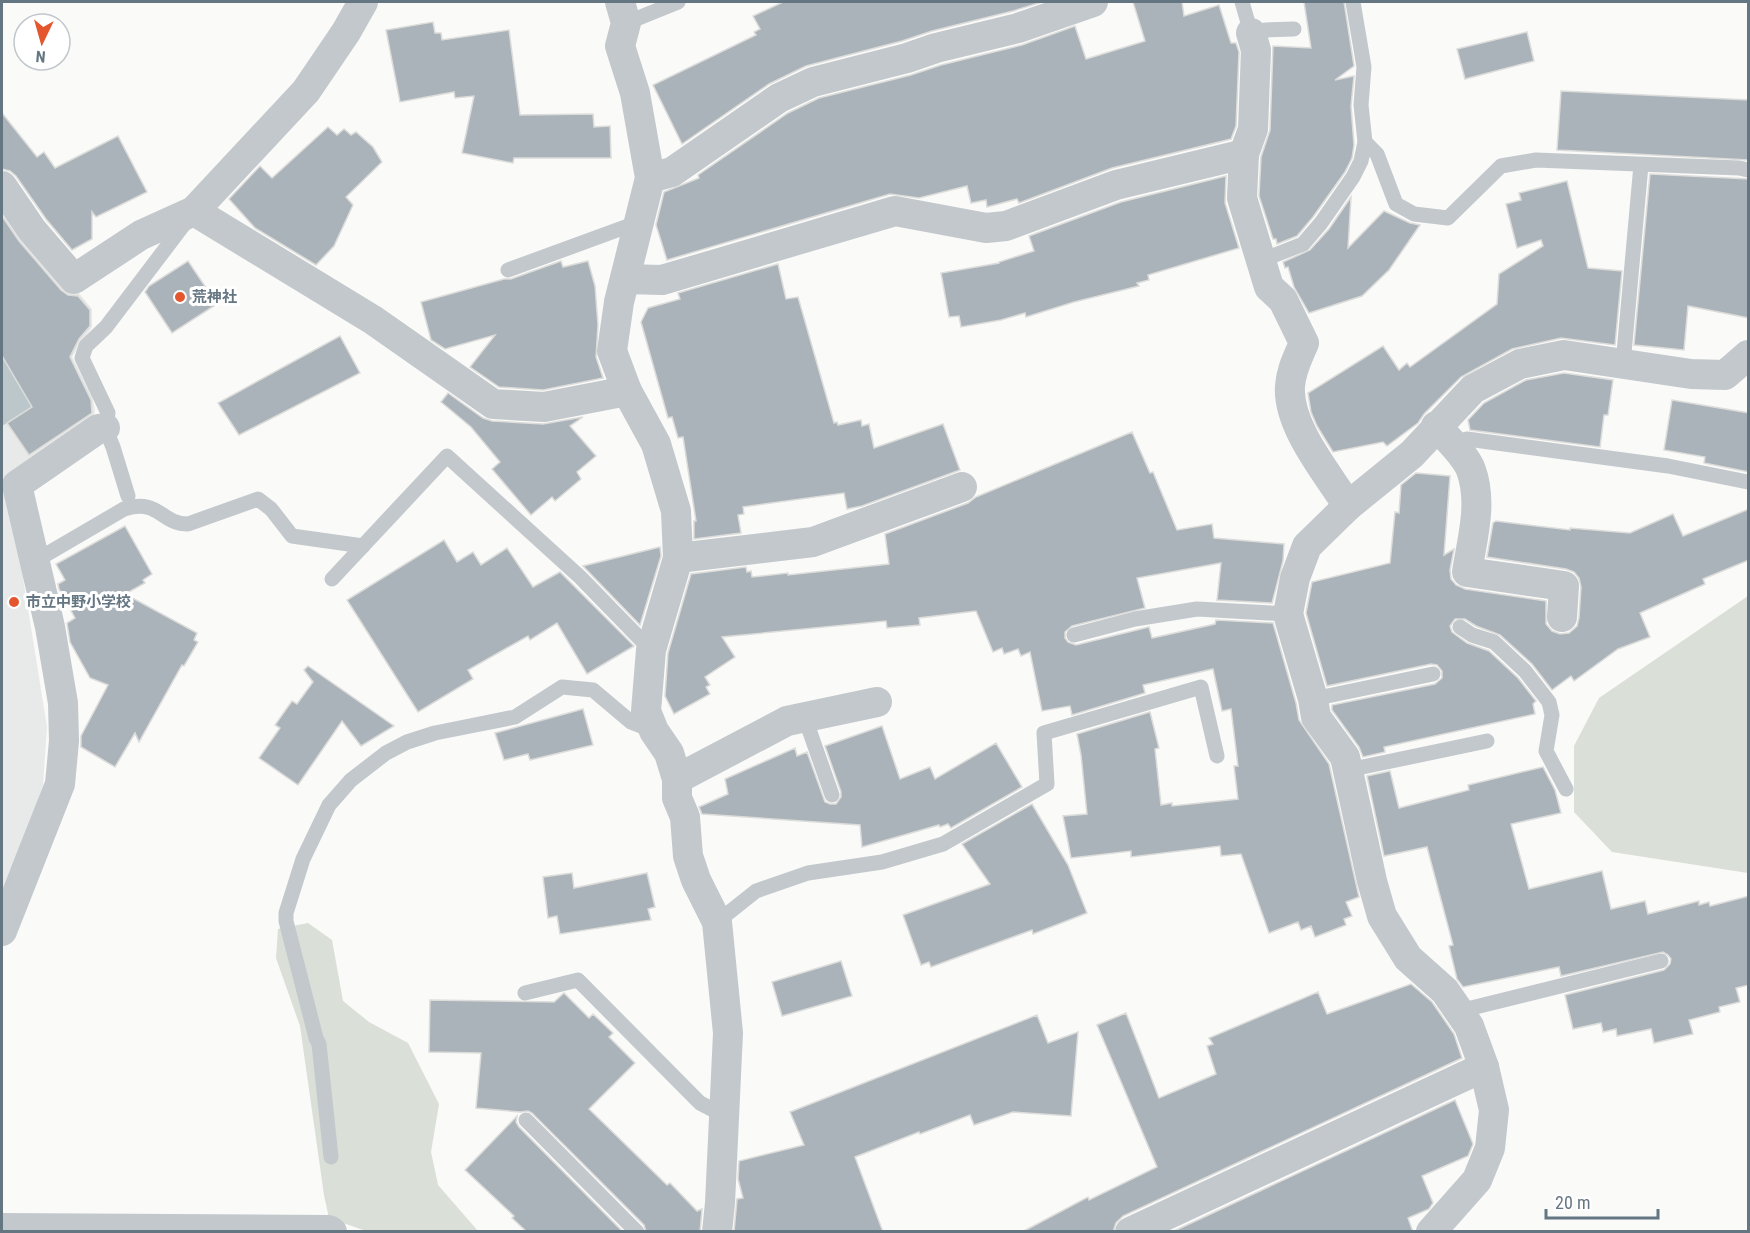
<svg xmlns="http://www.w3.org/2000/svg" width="1750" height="1233" viewBox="0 0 1750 1233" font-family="'Roboto Condensed','Noto Sans JP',sans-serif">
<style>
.built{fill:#e8e9e9}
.green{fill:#dadfd7}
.water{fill:#bbc7cb}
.building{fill:#aab3b9;stroke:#dcdcda;stroke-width:1.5}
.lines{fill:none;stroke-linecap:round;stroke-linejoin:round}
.lane{stroke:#c3c8cc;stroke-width:15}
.street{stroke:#c3c8cc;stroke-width:30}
.poi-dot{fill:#e4572e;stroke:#fff;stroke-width:2}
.labels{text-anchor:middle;stroke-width:6;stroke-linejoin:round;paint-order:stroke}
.poi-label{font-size:15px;font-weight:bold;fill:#657683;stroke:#fff;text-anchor:start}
</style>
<rect width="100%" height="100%" fill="#fafaf8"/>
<path class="built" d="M2 200 92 309V327L72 357 92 395 95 410 92 426 7 478 47 727 43 785 29 825 2 889Z"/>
<g class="green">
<path d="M1748 596V873L1612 852 1574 812V746L1599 698Z"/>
<path d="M308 923 332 940 343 1001 369 1022 408 1043 439 1104 431 1152 438 1185 478 1231H366L329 1218 324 1195 300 1026 276 958 278 929Z"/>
</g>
<path class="water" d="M2 356 32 407 2 426Z"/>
<g class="building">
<path d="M783 2H1042L1013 11 932 31 902 41 806 66 769 84 682 144 653 85 756 35 754 32 760 29 753 16Z"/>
<path d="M1133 2H1182L1184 16 1219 5 1231 43H1236L1239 52 1236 126 1231 139 1112 168 1019 203 1017 199 987 207 986 200 971 203 967 186 919 198 890 194 667 260 656 225 664 192 699 178 698 175 788 113 819 98 911 75 941 65 1022 45 1075 26 1086 59 1145 41Z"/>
<path d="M1304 2H1344L1354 66 1335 80 1354 76 1351 106 1354 145 1352 158 1345 172 1313 217 1297 236 1277 244 1276 239H1273L1259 196 1261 157 1270 130 1273 46 1311 48Z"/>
<path d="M433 22 435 33H441L442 40 509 30 520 115 593 114 594 127 610 126 611 158H514L513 163 462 153 474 96 455 98 454 92 400 102 386 30Z"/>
<path d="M1527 32 1534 61 1465 79 1457 49Z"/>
<path d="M1561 91 1749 100V160L1557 150Z"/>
<path d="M2 113 37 157 44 152 55 168 118 136 147 192 96 217 92 212V239L72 250 46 219 16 176 10 171 2 169Z"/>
<path d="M328 127 337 135 344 129 351 135 356 132 373 147 382 162 346 197 353 205 334 246 316 265 255 228 229 199 260 166 272 178Z"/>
<path d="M1650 174 1749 179V318L1688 306 1684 350 1634 345Z"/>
<path d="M1226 176 1225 203 1239 248 1148 275 1149 280 1137 283 1139 286 1074 302 1026 317 1025 313 1001 320 961 327 959 316 949 317 941 273 999 263V262L1034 251 1029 236 1121 202Z"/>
<path d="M1567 181 1588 268 1622 271 1615 345 1561 338 1512 349 1461 377 1424 414 1418 423 1387 446 1383 442 1333 452 1317 426 1311 412 1308 393 1383 346 1399 370 1407 363 1410 367 1497 304 1499 274 1543 246 1541 240 1517 248 1506 204 1521 200 1519 193Z"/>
<path d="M1351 197 1348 248 1384 211 1410 223 1420 225 1389 270 1362 296 1309 313 1294 287 1288 267 1285 268 1283 262 1310 250 1329 229Z"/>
<path d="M2 216 19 241 61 290 68 295 78 296 90 310V326L79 339 70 357 91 400 92 413 29 455 7 423 32 407 2 356Z"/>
<path d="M188 261 217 304 172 333 145 292 149 286Z"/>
<path d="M561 261 563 267 588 261 595 286 598 325 596 357 603 378 543 390 499 387 470 367 495 335 445 349 431 340 421 302 504 279H511Z"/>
<path d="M778 264 786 299 798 297 834 423 837 422 838 425 861 420 862 426 869 424 874 448 943 424 960 470 862 506 847 509 844 493 743 507 744 514 738 515 741 533 694 539V521H696L683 437 678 438 672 417 668 418 641 322 648 308 680 299 678 293Z"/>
<path d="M340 336 360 373 239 435 218 403Z"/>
<path d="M1564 373 1613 380 1608 415H1604L1600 447 1470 430 1468 420 1484 403 1526 380Z"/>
<path d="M448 393 483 418 492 421 543 424 583 417 570 426 596 456 577 472 581 479 555 501 552 497 531 515 492 469 500 462 471 427 441 402Z"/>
<path d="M1672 400 1749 413V472L1704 463 1705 457 1664 450Z"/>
<path d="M1132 432 1150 473 1153 472 1177 530 1212 524 1214 538 1284 544 1283 561 1272 603 1217 600 1221 563 1137 578 1145 608 1072 626 1065 632V638L1068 642 1076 645 1149 627 1152 638 1215 624 1216 620 1273 623 1296 703 1299 720 1329 764 1359 897 1346 902 1352 916 1344 919 1346 925 1315 937 1311 926 1301 930 1298 922 1269 933 1241 854 1221 856 1220 846 1131 857V851L1071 858 1063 816 1087 814 1081 755 1077 734 1150 712 1159 748 1155 749 1161 805 1172 803V806L1238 799 1234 766H1238L1231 709 1222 711 1213 669 1143 685 1145 693 1072 715 1070 706 1042 711 1030 652 1021 656 1018 649 1004 654 1002 648 993 652 976 611 919 618 920 625 887 628 886 621 722 637 735 657 705 677 710 685 706 687 710 694 674 714 665 696 668 653 691 574 746 567 747 572 751 571 752 577 788 573V575L889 564 885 534 968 503 976 497Z"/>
<path d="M1416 473 1450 476 1444 555 1454 549 1450 570 1451 579 1456 585 1465 589 1546 601V624L1552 631 1560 634 1569 633 1577 626 1579 618 1581 587 1579 578 1574 572 1566 569 1487 557 1493 523 1496 521 1570 530V528L1630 533 1673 514 1683 536 1749 509V560L1703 579 1705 584 1640 613 1650 637 1618 649 1574 681 1571 676 1552 690 1532 664 1500 635 1476 626 1465 619H1455L1450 626 1452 632 1467 643 1489 651 1518 678 1536 701 1533 704 1535 714 1384 747 1385 752 1363 757 1359 747 1332 710V705L1435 684 1442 678V671L1437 665 1431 664 1327 686 1306 613 1312 582 1390 563 1395 512 1399 513 1401 485Z"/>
<path d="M125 526 152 574 143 580 145 583 125 594 197 633 194 640 198 642 184 666 182 665 139 742 135 733 115 767 81 747V736L108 685 90 678 70 642 67 623 75 618 59 589 58 584 65 580 56 564Z"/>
<path d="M444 540 457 562 473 552 481 565 507 548 533 587 560 572 634 646 587 674 557 623 530 640 528 636 468 670 473 679 418 712 347 600Z"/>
<path d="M660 547 661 556 640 625 583 566Z"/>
<path d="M308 666 394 726 361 746 342 721 298 785 259 758 280 728 275 725 292 701 297 704 313 682 304 670Z"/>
<path d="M583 709 593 745 530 760 528 754 504 760 495 733Z"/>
<path d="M882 726 900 779 930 767 935 779 996 743 1022 787 951 828 948 824 940 827 939 825 862 847 860 825 702 814 699 807 728 794 725 779 795 748 797 756 807 752 825 802 830 804H836L841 797V792L825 746Z"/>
<path d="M1543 767 1555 790 1561 813 1511 824 1529 889 1602 871 1611 909 1645 901 1648 914 1699 901V905L1709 902 1710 906 1749 896V985L1736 988 1740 1002 1719 1007 1720 1012 1689 1020 1693 1034 1654 1043 1651 1029 1617 1036 1616 1029 1603 1032 1601 1023 1573 1029 1565 995 1664 970 1670 964 1671 959 1668 955 1663 952 1561 976 1559 967 1463 987 1457 979 1449 946 1453 945 1427 847 1384 856 1367 776 1390 771 1399 808 1469 790 1468 785Z"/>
<path d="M1032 804 1068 865 1087 913 1033 934 1032 930 931 967 929 962 921 965 903 915 990 884 962 844Z"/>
<path d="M572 873 574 888 647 873 655 907 648 909 651 920 560 934 557 916 548 918 543 877Z"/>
<path d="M841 961 852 996 782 1016 772 982Z"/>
<path d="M1411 984 1432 1002 1454 1034 1462 1058 1123 1216 1116 1223 1113 1232H1022L1088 1197 1089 1200 1157 1167 1097 1025 1126 1013 1159 1098 1216 1074 1207 1046 1213 1044 1209 1038 1318 992 1327 1014Z"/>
<path d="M564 993 589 1018 593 1014 613 1033 609 1037 635 1063 589 1109 667 1185 670 1183 697 1211 702 1209 700 1232H646L644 1225 532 1113 528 1111 520 1112 476 1108 481 1053 429 1052 430 1000 554 1002Z"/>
<path d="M1037 1015 1048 1043 1078 1032 1071 1116 1013 1112 974 1125 970 1115 920 1134 919 1132 855 1157 883 1232H734L737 1199 743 1198 738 1179 739 1161 804 1145 790 1112Z"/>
<path d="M1455 1100 1473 1144 1468 1156 1422 1176 1433 1203 1429 1209 1408 1218 1413 1232H1172Z"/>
<path d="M517 1116 516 1122 519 1127 623 1232H527L512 1218 514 1216 465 1170Z"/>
</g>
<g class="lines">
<g class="lane">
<path d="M1242 2 1251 33 1265 30 1294 29"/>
<path d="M626 23 678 2"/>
<path d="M1365 142 1377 154 1396 204 1414 214 1448 218 1501 166 1536 160 1739 168 1748 170"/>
<path d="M1260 261 1303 244 1321 223 1353 177 1361 161 1365 142 1361 105 1364 67 1353 2"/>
<path d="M508 270 639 222"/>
<path d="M1623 364 1641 165"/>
<path d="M1451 443 1467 439 1668 466 1748 482"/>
<path d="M128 496 113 447 105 428 108 413 82 358 86 346 106 327 188 219"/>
<path d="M35 561 124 509C160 498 160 524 188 524L258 499 271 509 292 536 363 546"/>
<path d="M332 579 447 456 580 577 651 650"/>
<path d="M1460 627 1472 635 1494 642 1525 671 1549 702 1552 715 1546 751 1566 789"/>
<path d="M1074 635 1135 619 1197 609 1288 614"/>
<path d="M1313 699 1433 674"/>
<path d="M805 718 832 795"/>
<path d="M1348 770 1487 741"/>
<path d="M717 922 756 891 808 873 882 862 943 844 1047 784 1044 733 1201 687 1217 756"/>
<path d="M525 993 578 980 700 1103 725 1116"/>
<path d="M1459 1011 1661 961"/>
<path d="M526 1120 637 1232"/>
<path d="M331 1157 319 1044 316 1038 286 921V913L303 859 329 805 351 780 386 753 407 742 435 733 515 717 562 687 593 690 631 722 654 731"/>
</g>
<g class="street">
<path d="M620 2 626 23 620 46 635 93 650 178 619 302 612 351 627 391 656 444 676 511 678 558 651 650 646 711 654 731 669 753 677 779V798L685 817 688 856 696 880 717 922 728 1033 720 1203 717 1232"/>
<path d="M1251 33 1256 50 1253 129 1244 154 1242 198 1269 287 1283 300 1304 343C1298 357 1291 370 1290 386 1287 426 1328 474 1348 506"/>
<path d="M650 178 672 172 779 98 813 82 907 58 936 48 1018 28 1093 2"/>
<path d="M2 186 32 230 74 279 141 235 194 211 306 91 346 32 363 2"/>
<path d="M194 211 373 320 493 404 544 407 627 391"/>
<path d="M625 279 662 280 895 211 986 228 1006 226 1116 185 1244 154"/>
<path d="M1436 426C1447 438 1466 456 1471 470 1483 503 1472 540 1467 572L1564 586 1562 617"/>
<path d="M678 558 813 542 962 487"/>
<path d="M677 779 787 721 877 702"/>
<path d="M2 931 60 784 64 741 63 703 50 627 17 485 98 429 105 428"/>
<path d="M2 1228 329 1230 332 1232"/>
<path d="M1130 1232 1484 1067"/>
<path d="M1431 1232 1477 1180 1490 1148 1494 1110 1484 1067 1469 1026 1445 991 1408 958 1382 916 1372 881 1345 757 1316 717 1313 699 1288 614 1295 578 1307 546 1348 506 1412 454 1473 389 1520 364 1564 355 1691 374 1725 375 1748 355"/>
</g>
</g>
<g class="poi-dot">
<circle cx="180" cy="297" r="6"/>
<circle cx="14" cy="602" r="6"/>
</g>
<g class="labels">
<g class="poi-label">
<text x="192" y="302">荒神社</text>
<text x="26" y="607">市立中野小学校</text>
</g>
</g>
<rect width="1750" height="1233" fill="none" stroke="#657683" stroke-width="6"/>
<g transform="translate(42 42) rotate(185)"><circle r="28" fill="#ffffff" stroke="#c1c8cd" stroke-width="1.5"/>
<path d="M0-4.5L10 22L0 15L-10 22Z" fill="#e4572e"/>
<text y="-9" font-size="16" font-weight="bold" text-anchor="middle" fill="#657683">N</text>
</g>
<path d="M1546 1209v9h112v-9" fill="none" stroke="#657683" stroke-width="3"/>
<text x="1555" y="1209" font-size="18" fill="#657683" stroke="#ffffff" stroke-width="4.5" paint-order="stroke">20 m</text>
</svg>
